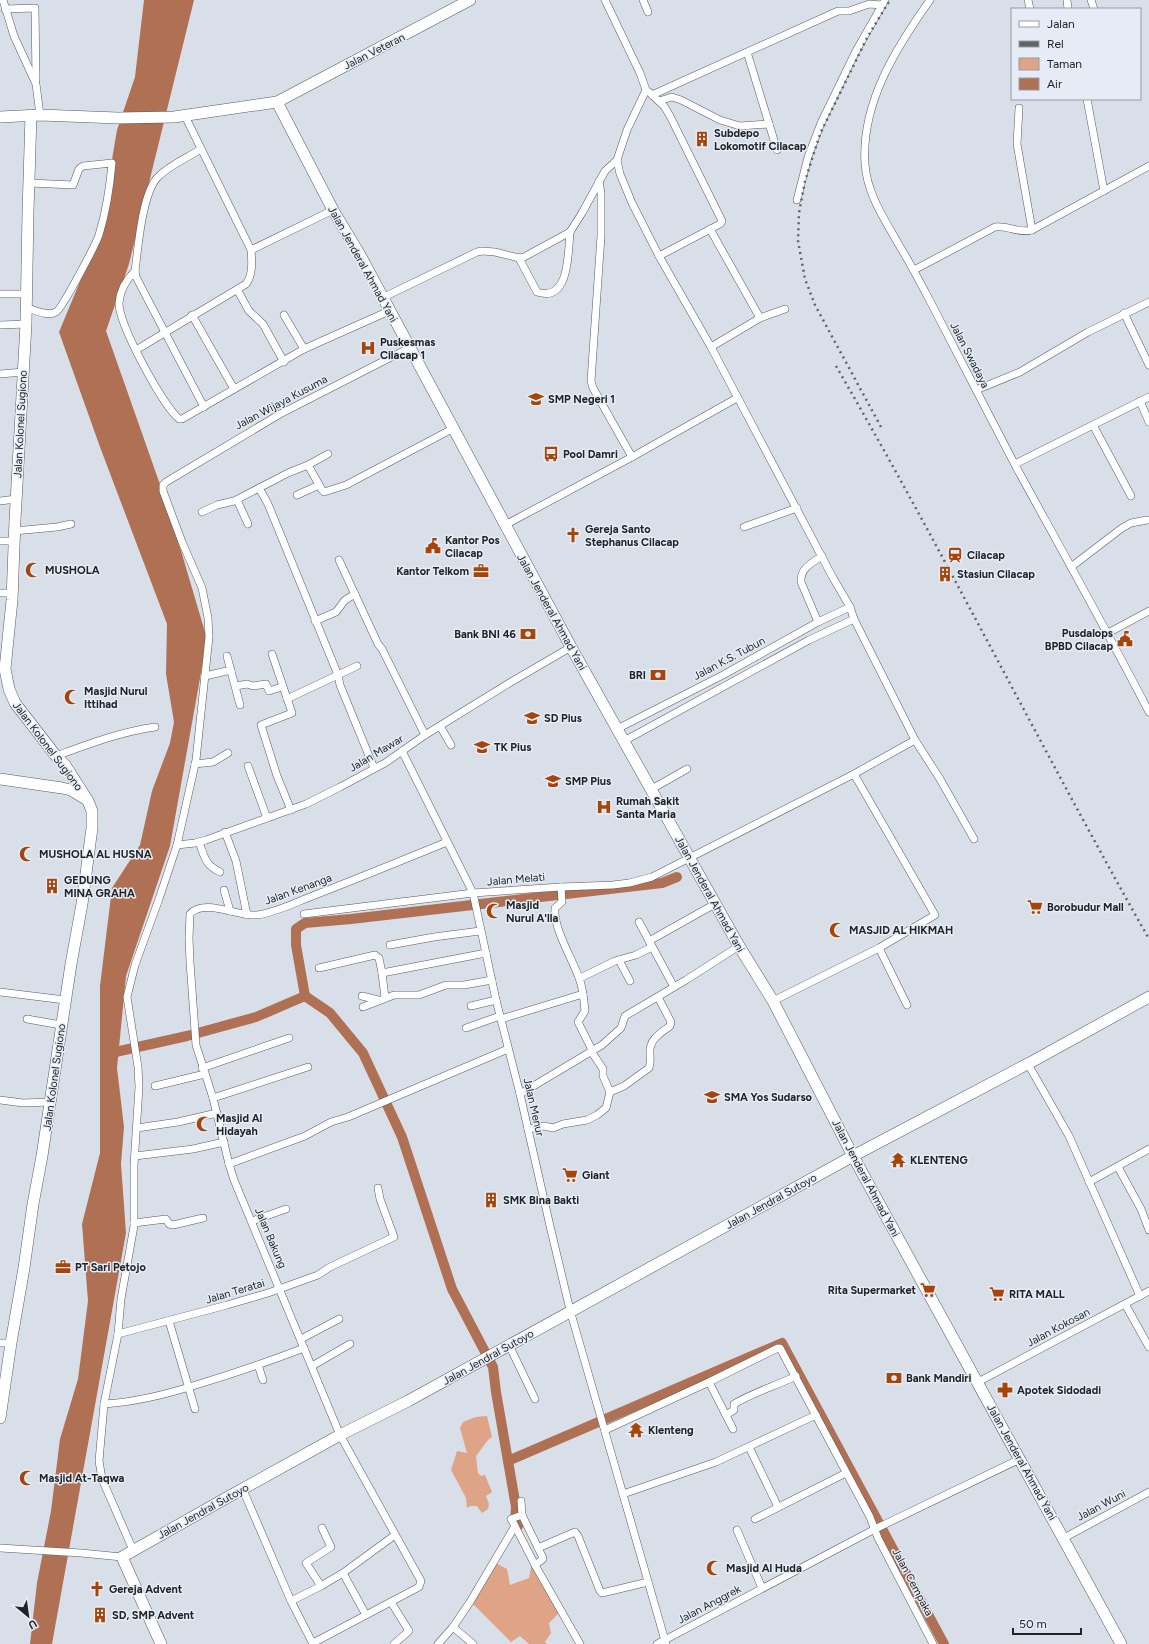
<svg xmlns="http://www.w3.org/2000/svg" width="1149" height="1644" viewBox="0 0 1149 1644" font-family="Figtree,sans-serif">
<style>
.green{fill:#dfa388}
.water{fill:#af7054}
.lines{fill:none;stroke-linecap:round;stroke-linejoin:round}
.canal{stroke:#af7054;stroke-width:10}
.street-casing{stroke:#555a61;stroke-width:8}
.secondary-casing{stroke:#555a61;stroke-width:12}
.street{stroke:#fff;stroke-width:7}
.secondary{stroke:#fff;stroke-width:11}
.rail{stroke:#606469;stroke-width:2.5;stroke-dasharray:2 4;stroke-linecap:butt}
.labels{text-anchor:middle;stroke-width:3;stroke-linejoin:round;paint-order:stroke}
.street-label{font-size:11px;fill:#212427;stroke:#e6ecf5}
.poi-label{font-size:11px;font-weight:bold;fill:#212427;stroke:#e6ecf5;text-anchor:start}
</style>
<rect width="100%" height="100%" fill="#d9dfe8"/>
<g class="green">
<path d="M487 1416 492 1437 488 1440 476 1456 478 1473 481 1476 485 1475 492 1492 486 1496 489 1504 488 1509 482 1513 477 1506H470L467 1508 466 1498 451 1470 457 1451 467 1453 460 1428 463 1422 476 1417Z"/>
<path d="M494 1562 507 1569 510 1585 529 1578 532 1562 559 1613 549 1623 551 1633 545 1642 547 1644H529L520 1636 511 1642 473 1604Z"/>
</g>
<path class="water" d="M144 0H194L129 264 106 331 169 510 207 639 170 846 126 976 117 1068 124 1127 121 1164 126 1233 52 1644H30L37 1583 51 1511 60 1439 78 1379 88 1301 82 1224 100 1153V986L112 888 140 845 152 791 170 743 174 722 166 674 167 624 100 447 59 332 99 236 117 130 135 77Z"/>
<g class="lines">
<g class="canal">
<path d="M305 996 296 945V929L305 923 351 919 662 883 677 877"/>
<path d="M111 1053 187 1036 256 1017 305 996 330 1013 363 1053 402 1137 452 1289 493 1367 496 1392 516 1507 515 1521 518 1526"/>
<path d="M508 1461 782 1343 944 1644"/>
</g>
<defs>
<g id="street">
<path d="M3 0 14 36 36 84 40 115"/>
<path d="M605 0 640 73 646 90 627 130 617 160 620 174 632 203 659 256 711 347 832 576 850 607 854 619 915 740 940 779 974 839"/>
<path d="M643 0 648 12"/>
<path d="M930 0C896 48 861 103 865 164 867 194 885 220 899 245 910 263 920 282 930 301 959 356 986 410 1015 465 1060 547 1106 629 1149 712"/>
<path d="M1028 0 1030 9"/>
<path d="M1067 0 1068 9"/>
<path d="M1091 0 1094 9"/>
<path d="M5 9 35 8 36 80"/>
<path d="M747 52 777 150"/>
<path d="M649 92 664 106 670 116 722 221 720 224 659 256"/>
<path d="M652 95 838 11H849L869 4 882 5"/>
<path d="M1087 99 1104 191"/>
<path d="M659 101 672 97 681 100 720 120 740 126 769 124"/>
<path d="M1019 108 1017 144 1032 230"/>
<path d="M185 116 251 250"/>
<path d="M201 149C187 158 169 165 157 178 142 195 138 248 135 271L136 277 204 407"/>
<path d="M599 181 601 193V236L591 381 593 388 632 457"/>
<path d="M797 200 808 157 821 123 856 51 885 0"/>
<path d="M710 229 760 318 711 347"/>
<path d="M519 258 537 292C570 303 568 252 570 232"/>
<path d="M914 270 995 227C1008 225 1019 234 1032 230L1149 166"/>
<path d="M135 271C127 279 120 290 119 303 119 325 162 404 179 419H182L304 349 389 311"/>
<path d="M238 291 249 311 263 324 284 362"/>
<path d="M0 294H27"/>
<path d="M382 298 477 252 482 251 495 252 519 258 524 257 570 232 582 213 605 171 617 160"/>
<path d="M27 308C35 310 48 317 56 312 62 309 96 244 99 235 106 212 110 186 112 163L83 166 79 169 73 185 30 183"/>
<path d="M1124 313 1149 365"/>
<path d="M192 315 234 389"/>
<path d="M284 315 304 349"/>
<path d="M760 318 785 309"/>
<path d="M0 325 26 324"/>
<path d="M136 350 246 284C253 275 252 261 251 250L333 210"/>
<path d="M0 374 24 372"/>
<path d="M976 390 1020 372 1088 332 1149 302"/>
<path d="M1140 401 1149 422"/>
<path d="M1093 425 1131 496"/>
<path d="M328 454 308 465 322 490 324 492 346 485 454 428"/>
<path d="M1015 464 1149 397"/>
<path d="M259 488 268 504 338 675 340 685 374 768"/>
<path d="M297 495 319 485"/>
<path d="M237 500 248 524"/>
<path d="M0 501 16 499"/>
<path d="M202 512 217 505 234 501 288 473 308 465"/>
<path d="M505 525 632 457 737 398"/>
<path d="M744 527 797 508"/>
<path d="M14 531 57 527 71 524"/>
<path d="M0 541H14"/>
<path d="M339 560 378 644 382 649 425 735"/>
<path d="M1071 567 1122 528 1131 523 1147 520"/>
<path d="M0 593H12"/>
<path d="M315 621 336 612 345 600 355 594"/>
<path d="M818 622 801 582C800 568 812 563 822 556"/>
<path d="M1108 633 1149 611"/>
<path d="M272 654 292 713 261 725 277 776 291 810"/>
<path d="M227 656 240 705"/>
<path d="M205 676 231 670"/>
<path d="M236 686 247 684 253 686 266 684 269 691 282 687"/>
<path d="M287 699 357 666"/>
<path d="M440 726 451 745"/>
<path d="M617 729 723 675 818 622 850 607"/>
<path d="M624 741 809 640 854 619"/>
<path d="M402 751 473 893 561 887 613 885 629 883 652 877 854 774 915 740"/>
<path d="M56 756C89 744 120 732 155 727"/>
<path d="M195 764 213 762 228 753"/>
<path d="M248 766 267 818"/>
<path d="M650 790 687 769"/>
<path d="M225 832 236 861 247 915"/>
<path d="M199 842C205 857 204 864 220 872"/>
<path d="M177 845 195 843 206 840 306 804 340 787 385 763 425 735 511 682 571 647"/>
<path d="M561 887 562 902 555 908C553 928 572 958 579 978 583 988 584 1000 585 1011L578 1022 592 1050"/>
<path d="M224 890 230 911"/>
<path d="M304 914 473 893 496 1000 520 1094 550 1226 570 1310 666 1644"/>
<path d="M639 922 674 987"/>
<path d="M649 941 715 904"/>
<path d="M390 945 434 937 480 931"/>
<path d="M879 948 907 1005"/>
<path d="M619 960 630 981"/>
<path d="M319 968 375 955 379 958 382 973 486 953"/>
<path d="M382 973 385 998"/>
<path d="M580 978 615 961 636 955 652 947"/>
<path d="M0 992 65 1000"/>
<path d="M362 996 378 1000"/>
<path d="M773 1001 879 948 935 915 854 774"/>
<path d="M471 1006 496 1000"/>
<path d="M363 1007 394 995H419L446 985H464L492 980"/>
<path d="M27 1019 61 1025"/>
<path d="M501 1019 583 994"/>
<path d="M466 1028 500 1016"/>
<path d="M591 1051 603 1069V1076L610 1092 624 1086 649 1068C651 1063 650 1059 650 1053 649 1039 661 1033 670 1026L671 1022 658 997"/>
<path d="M1028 1064 1069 1136 1140 1296"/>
<path d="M202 1068 289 1038"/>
<path d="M155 1086 205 1074"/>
<path d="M520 1094 602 1045 621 1028 625 1016 686 980 739 946"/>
<path d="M213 1098 308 1067"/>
<path d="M0 1100 23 1103 50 1102"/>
<path d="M137 1128 178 1122 217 1113"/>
<path d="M528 1129 544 1126 553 1128 563 1124 587 1120 597 1115 606 1108 610 1092"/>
<path d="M135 1156 193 1149 224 1142"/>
<path d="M229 1164 305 1136 331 1122 348 1117 508 1049"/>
<path d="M1118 1167 1141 1209 1149 1230"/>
<path d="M1089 1182 1149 1149"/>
<path d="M252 1221 286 1209"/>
<path d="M134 1223 166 1219 169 1224 173 1225 203 1218"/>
<path d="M1125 1304 1149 1347"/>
<path d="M169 1321 195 1409"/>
<path d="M118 1334 227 1305 268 1293 318 1275 330 1267 394 1237 380 1199 378 1188"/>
<path d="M301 1339 339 1319"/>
<path d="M0 1343H11"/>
<path d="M509 1345 535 1399"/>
<path d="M258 1365 263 1380"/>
<path d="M312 1366 350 1344"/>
<path d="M709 1382 733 1429"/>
<path d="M978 1382 1149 1291"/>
<path d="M104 1404C137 1402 168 1394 199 1384 235 1373 270 1361 304 1348"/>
<path d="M726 1415 734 1410V1404C754 1392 776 1386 796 1376"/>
<path d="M605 1430 709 1382 778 1348H780L870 1517 878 1538 933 1644"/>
<path d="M749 1447 778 1507"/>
<path d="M243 1490 291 1601 313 1644"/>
<path d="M623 1494 716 1462 816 1415"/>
<path d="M521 1501 522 1515 543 1558V1559L535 1565"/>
<path d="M755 1519 846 1473"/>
<path d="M515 1526 511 1519 522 1515"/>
<path d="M737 1530 762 1588"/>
<path d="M1064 1538 1149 1492"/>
<path d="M0 1548 81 1553 122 1557"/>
<path d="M538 1548 575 1532 578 1536 600 1591 602 1593 648 1582"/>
<path d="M133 1550 102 1479 99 1461 104 1404 118 1334 121 1299 134 1226V1165L139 1087 138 1067 127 997 135 965 159 899 177 845 196 760 209 637 208 618 202 588 182 542 163 491V485L166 482 280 414 409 348"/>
<path d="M343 1573 366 1615"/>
<path d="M321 1586 343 1573 395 1535"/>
<path d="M291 1601 321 1586 306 1563 331 1547 322 1528"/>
<path d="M391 1602 409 1631 394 1644"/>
<path d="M313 1643 419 1587 421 1581 340 1435 234 1180 229 1164 213 1098 196 1045 190 962 189 938 190 914C204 898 239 917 257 915 278 912 296 902 315 895 359 878 403 860 447 842"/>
<path d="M438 1644 453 1627"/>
<path d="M473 1644 453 1627 470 1602 515 1526 535 1565 580 1644"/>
<path d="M657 1644 875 1529 1020 1459"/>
</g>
<g id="secondary">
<path d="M277 102 333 210 360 255 571 647 739 946 773 1001 853 1156 1121 1644"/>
<path d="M0 117 40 115 118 118 174 117 277 102 470 0"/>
<path d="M0 779 62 788 71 790 86 799"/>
<path d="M0 1418 11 1343 24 1268 33 1204 42 1156 71 964 82 904 92 828V811L88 801 65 765 56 756 15 703 9 689 5 669 12 600 15 520 26 324 28 212 31 115"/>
<path d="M161 1644 122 1557 228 1497 340 1435 408 1401 853 1156 1035 1060 1149 997"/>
</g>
</defs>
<use href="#street" class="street-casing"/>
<use href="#secondary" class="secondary-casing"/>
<use href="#street" class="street"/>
<use href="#secondary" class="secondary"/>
<g class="rail">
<path d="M836 366C945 554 1042 750 1149 939"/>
<path d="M881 427 815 305 805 279 798 241 799 213 805 181 820 134 868 36 890 0"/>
</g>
</g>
<defs>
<symbol id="building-bare" viewBox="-9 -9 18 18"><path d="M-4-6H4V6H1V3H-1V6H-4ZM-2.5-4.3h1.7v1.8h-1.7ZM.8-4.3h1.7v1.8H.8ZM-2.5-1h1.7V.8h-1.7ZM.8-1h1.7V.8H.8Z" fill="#a74508" stroke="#e6ecf5" stroke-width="2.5" paint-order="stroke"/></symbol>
<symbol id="hospital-bare" viewBox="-9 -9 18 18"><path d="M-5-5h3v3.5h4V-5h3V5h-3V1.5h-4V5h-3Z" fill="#a74508" stroke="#e6ecf5" stroke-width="2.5" paint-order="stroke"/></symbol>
<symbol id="school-bare" viewBox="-9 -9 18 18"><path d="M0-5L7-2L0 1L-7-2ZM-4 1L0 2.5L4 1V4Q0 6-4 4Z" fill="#a74508" stroke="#e6ecf5" stroke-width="2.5" paint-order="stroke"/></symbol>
<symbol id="bus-bare" viewBox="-9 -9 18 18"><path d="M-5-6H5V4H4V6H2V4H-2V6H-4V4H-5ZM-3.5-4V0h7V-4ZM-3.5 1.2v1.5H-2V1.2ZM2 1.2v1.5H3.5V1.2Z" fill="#a74508" stroke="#e6ecf5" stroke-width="2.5" paint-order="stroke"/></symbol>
<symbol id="church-bare" viewBox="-9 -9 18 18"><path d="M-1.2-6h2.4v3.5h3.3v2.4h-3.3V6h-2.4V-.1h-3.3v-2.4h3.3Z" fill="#a74508" stroke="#e6ecf5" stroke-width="2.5" paint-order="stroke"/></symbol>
<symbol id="civic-bare" viewBox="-9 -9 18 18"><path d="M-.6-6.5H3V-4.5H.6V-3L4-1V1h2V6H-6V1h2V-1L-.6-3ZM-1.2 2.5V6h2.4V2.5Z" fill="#a74508" stroke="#e6ecf5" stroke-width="2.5" paint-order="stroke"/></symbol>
<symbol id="station-bare" viewBox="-9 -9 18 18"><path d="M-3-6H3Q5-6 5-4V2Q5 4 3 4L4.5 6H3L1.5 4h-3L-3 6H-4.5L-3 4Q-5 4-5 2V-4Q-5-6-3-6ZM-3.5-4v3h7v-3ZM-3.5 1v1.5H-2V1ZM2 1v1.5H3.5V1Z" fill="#a74508" stroke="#e6ecf5" stroke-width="2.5" paint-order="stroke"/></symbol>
<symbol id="mosque-bare" viewBox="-9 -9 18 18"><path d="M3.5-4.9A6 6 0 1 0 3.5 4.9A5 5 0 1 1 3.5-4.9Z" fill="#a74508" stroke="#e6ecf5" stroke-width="2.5" paint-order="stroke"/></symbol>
<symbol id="office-bare" viewBox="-9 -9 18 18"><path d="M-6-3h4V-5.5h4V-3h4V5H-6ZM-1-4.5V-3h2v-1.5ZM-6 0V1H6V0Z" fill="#a74508" stroke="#e6ecf5" stroke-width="2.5" paint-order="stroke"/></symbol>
<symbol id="bank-bare" viewBox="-9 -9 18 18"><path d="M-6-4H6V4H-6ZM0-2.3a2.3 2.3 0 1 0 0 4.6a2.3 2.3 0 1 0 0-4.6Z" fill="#a74508" stroke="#e6ecf5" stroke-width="2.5" paint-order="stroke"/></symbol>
<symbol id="supermarket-bare" viewBox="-9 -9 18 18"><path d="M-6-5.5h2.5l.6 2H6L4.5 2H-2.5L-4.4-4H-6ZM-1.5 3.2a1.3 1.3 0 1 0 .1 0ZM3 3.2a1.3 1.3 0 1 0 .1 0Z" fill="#a74508" stroke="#e6ecf5" stroke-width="2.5" paint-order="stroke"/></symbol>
<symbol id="temple-bare" viewBox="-9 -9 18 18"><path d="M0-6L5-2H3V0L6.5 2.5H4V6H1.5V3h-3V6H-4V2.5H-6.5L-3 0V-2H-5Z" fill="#a74508" stroke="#e6ecf5" stroke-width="2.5" paint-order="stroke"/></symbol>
<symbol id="pharmacy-bare" viewBox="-9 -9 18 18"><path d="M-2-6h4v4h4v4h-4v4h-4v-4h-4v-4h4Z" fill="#a74508" stroke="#e6ecf5" stroke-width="2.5" paint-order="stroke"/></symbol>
</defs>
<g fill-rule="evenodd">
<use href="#building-bare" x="691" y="128" width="22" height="22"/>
<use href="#hospital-bare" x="357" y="337" width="22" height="22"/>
<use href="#school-bare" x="525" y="388" width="22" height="22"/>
<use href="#bus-bare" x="540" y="443" width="22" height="22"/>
<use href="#church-bare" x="562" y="524" width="22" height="22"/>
<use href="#civic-bare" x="422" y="535" width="22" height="22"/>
<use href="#station-bare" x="944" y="544" width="22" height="22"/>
<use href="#mosque-bare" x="22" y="559" width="22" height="22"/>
<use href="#office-bare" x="470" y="560" width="22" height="22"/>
<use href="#building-bare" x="934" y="563" width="22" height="22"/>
<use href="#bank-bare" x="517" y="623" width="22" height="22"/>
<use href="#civic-bare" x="1114" y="628" width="22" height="22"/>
<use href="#bank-bare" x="647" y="664" width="22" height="22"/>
<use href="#mosque-bare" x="61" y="686" width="22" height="22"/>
<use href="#school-bare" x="521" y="707" width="22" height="22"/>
<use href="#school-bare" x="471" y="736" width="22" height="22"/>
<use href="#school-bare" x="542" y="770" width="22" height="22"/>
<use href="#hospital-bare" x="593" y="796" width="22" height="22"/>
<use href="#mosque-bare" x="16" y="843" width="22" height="22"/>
<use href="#building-bare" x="41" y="875" width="22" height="22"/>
<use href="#supermarket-bare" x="1024" y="896" width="22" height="22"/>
<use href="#mosque-bare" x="483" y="900" width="22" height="22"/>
<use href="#mosque-bare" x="826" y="919" width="22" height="22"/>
<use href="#school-bare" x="701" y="1086" width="22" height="22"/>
<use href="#mosque-bare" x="193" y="1113" width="22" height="22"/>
<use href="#temple-bare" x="887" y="1149" width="22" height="22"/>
<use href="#supermarket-bare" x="559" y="1164" width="22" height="22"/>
<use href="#building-bare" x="480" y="1189" width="22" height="22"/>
<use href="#office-bare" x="52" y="1256" width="22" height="22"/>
<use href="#supermarket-bare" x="917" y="1279" width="22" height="22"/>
<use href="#supermarket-bare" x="986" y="1283" width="22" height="22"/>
<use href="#bank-bare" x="883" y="1367" width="22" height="22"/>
<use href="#pharmacy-bare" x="994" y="1379" width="22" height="22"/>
<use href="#temple-bare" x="625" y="1419" width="22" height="22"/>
<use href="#mosque-bare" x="16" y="1467" width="22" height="22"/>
<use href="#mosque-bare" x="703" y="1557" width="22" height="22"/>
<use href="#church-bare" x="86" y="1578" width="22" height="22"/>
<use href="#building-bare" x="89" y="1604" width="22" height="22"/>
</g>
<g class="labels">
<g class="street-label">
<text transform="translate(374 51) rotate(-27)" y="4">Jalan Veteran</text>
<text transform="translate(363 264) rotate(61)" y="4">Jalan Jenderal Ahmad Yani</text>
<text transform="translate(970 355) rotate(63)" y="4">Jalan Swadaya</text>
<text transform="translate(281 402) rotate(-28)" y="4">Jalan Wijaya Kusuma</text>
<text transform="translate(20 424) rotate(-87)" y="4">Jalan Kolonel Sugiono</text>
<text transform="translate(552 612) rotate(61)" y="4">Jalan Jenderal Ahmad Yani</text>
<text transform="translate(729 658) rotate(-28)" y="4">Jalan K.S. Tubun</text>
<text transform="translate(48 746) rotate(53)" y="4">Jalan Kolonel Sugiono</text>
<text transform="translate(376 753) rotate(-31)" y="4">Jalan Mawar</text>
<text transform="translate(516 879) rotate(-5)" y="4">Jalan Melati</text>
<text transform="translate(298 889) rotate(-20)" y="4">Jalan Kenanga</text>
<text transform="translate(710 894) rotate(61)" y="4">Jalan Jenderal Ahmad Yani</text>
<text transform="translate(54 1077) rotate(-82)" y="4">Jalan Kolonel Sugiono</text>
<text transform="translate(534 1107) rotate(77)" y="4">Jalan Menur</text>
<text transform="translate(866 1178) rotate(62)" y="4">Jalan Jenderal Ahmad Yani</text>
<text transform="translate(771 1201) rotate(-29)" y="4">Jalan Jendral Sutoyo</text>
<text transform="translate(271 1238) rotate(67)" y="4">Jalan Bakung</text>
<text transform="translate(235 1291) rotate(-17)" y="4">Jalan Teratai</text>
<text transform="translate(1058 1327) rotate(-28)" y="4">Jalan Kokosan</text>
<text transform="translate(488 1357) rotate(-29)" y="4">Jalan Jendral Sutoyo</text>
<text transform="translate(1022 1462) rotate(61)" y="4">Jalan Jenderal Ahmad Yani</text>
<text transform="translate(1101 1505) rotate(-28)" y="4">Jalan Wuni</text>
<text transform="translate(203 1511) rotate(-29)" y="4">Jalan Jendral Sutoyo</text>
<text transform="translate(913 1582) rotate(62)" y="4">Jalan Cempaka</text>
<text transform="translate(709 1604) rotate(-28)" y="4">Jalan Anggrek</text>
</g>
<g class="poi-label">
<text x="714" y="137">Subdepo<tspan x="714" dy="13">Lokomotif Cilacap</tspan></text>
<text x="380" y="346">Puskesmas<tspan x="380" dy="13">Cilacap 1</tspan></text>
<text x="548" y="403">SMP Negeri 1</text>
<text x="563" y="458">Pool Damri</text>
<text x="585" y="533">Gereja Santo<tspan x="585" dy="13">Stephanus Cilacap</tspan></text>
<text x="445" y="544">Kantor Pos<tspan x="445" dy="13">Cilacap</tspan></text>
<text x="967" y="559">Cilacap</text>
<text x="45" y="574">MUSHOLA</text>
<text x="469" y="575" text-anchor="end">Kantor Telkom</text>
<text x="957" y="578">Stasiun Cilacap</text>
<text x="1113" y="637" text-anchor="end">Pusdalops<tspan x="1113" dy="13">BPBD Cilacap</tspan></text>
<text x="516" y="638" text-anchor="end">Bank BNI 46</text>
<text x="646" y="679" text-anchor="end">BRI</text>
<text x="84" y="695">Masjid Nurul<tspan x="84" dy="13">Ittihad</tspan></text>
<text x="544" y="722">SD Pius</text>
<text x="494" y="751">TK Pius</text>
<text x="565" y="785">SMP Pius</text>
<text x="616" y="805">Rumah Sakit<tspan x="616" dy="13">Santa Maria</tspan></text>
<text x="39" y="858">MUSHOLA AL HUSNA</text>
<text x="64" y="884">GEDUNG<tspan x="64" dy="13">MINA GRAHA</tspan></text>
<text x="506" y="909">Masjid<tspan x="506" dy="13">Nurul A'lla</tspan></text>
<text x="1047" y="911">Borobudur Mall</text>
<text x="849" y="934">MASJID AL HIKMAH</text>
<text x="724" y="1101">SMA Yos Sudarso</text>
<text x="216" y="1122">Masjid Al<tspan x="216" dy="13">Hidayah</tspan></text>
<text x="910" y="1164">KLENTENG</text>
<text x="582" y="1179">Giant</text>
<text x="503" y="1204">SMK Bina Bakti</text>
<text x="75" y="1271">PT Sari Petojo</text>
<text x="916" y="1294" text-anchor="end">Rita Supermarket</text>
<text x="1009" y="1298">RITA MALL</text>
<text x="906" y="1382">Bank Mandiri</text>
<text x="1017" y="1394">Apotek Sidodadi</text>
<text x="648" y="1434">Klenteng</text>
<text x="39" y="1482">Masjid At-Taqwa</text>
<text x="726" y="1572">Masjid Al Huda</text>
<text x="109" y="1593">Gereja Advent</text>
<text x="112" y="1619">SD, SMP Advent</text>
</g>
</g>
<rect x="1011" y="8" width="130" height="92" fill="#e6ecf5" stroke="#979ca3"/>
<rect x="1019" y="21" width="20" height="6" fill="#ffffff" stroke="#979ca3"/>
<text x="1047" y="28" font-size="12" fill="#212427">Jalan</text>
<rect x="1019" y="41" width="20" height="6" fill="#606469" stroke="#979ca3"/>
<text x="1047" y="48" font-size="12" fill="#212427">Rel</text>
<rect x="1019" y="58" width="20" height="12" fill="#dfa388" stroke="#979ca3"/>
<text x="1047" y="68" font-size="12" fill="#212427">Taman</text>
<rect x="1019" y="78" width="20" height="12" fill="#af7054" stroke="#979ca3"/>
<text x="1047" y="88" font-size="12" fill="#212427">Air</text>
<g transform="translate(28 1616) rotate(151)" stroke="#e6ecf5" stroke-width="3" paint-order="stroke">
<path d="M0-3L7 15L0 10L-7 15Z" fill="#212427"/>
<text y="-6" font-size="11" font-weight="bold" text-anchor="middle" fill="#212427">U</text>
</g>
<path d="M1013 1628v6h68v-6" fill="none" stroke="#212427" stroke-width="2"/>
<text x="1019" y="1628" font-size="12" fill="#212427" stroke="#e6ecf5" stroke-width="3" paint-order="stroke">50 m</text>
</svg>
